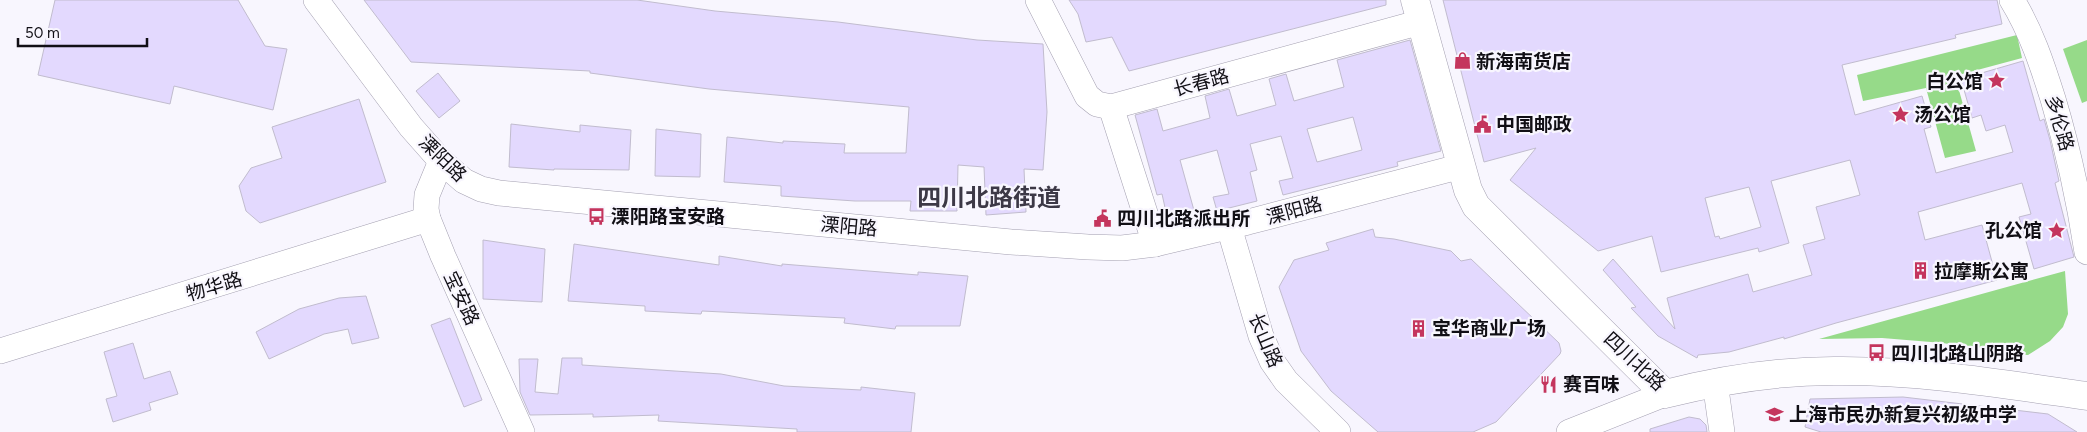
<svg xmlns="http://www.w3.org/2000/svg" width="2087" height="432" viewBox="0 0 2087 432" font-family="Figtree,'Noto Sans SC',sans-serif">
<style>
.forest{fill:#96da89}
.building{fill:#e3d9fe;stroke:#c1bcce;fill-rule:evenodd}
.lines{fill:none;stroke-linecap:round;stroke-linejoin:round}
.minor-casing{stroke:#a4a0b1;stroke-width:26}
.major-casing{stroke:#a4a0b1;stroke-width:29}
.minor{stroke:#fff;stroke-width:25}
.major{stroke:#fff;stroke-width:28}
.labels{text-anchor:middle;stroke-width:4.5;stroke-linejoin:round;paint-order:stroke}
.poi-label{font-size:19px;font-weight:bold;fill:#110f15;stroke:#f8f6fe;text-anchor:start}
.street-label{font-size:19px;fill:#110f15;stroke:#f8f6fe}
.district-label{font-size:24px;font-weight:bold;fill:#3c3846;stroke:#f8f6fe}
</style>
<rect width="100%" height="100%" fill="#f8f6fe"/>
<g class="forest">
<path d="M2017 35 2022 58 1955 76 1976 151 1945 158 1926 88 1863 101 1857 75Z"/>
<path d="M2087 40V101L2082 103 2063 49Z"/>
<path d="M2065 271 2068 314 2063 327 2050 341 2028 355 2004 354 1943 343 1882 338 1819 339Z"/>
</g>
<g class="building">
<path d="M55 0H238L265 46 287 49 273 110 174 86 170 104 38 75Z"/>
<path d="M364 0H637L715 11 838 22 977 40 1043 44 1047 112 1043 170 1024 169 1026 212 986 215 984 167 958 165 957 211H910L911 201H855L781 196V186L724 182 727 137 783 143V141L845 144 844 153H906L909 107 709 89 590 73V71L411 62Z"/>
<path d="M1069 0H1386V5L1129 71 1112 37 1086 42 1078 14Z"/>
<path d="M1443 0H1997L2002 24 1955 35 1956 38 1842 65 1855 115 1922 96 1931 127 1924 129 1936 173 2013 152 2005 125 1986 131 1981 115 1972 118 1961 79 2023 61 2040 121 2044 119 2050 140 2059 181 2055 183 2074 257 2034 269 2019 217 2031 214 2022 183 1918 212 1925 240 1982 225 1997 280 1836 323 1784 339V337L1729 352 1698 355 1697 358 1658 336 1631 308 1636 307 1603 270 1613 259 1675 329 1667 298 1748 274 1753 292 1812 275 1803 245 1825 239 1816 207 1860 195 1850 160 1771 181 1789 243 1759 252 1758 248 1661 272 1652 236 1598 251 1510 180 1536 148 1484 162ZM1749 187 1761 227 1720 239 1719 236 1715 237 1705 198Z"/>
<path d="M1410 40 1441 151 1397 162 1398 166 1283 195 1279 181 1293 178 1281 136 1250 144 1257 170 1250 172 1257 201 1217 211 1213 197 1229 194 1217 150 1180 160 1195 214 1168 221 1162 194 1157 195 1135 115 1157 109 1163 131 1210 118 1205 96 1229 89 1237 116 1276 105 1269 79 1286 74 1294 101 1344 87 1337 60ZM1353 117 1362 150 1317 162 1307 129Z"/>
<path d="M438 73 460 101 439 118 416 91Z"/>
<path d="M359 99 386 182 260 223 246 211 239 186 251 168 282 158 272 127Z"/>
<path d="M511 124 580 132V125L631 130 629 170 554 169V170L509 167Z"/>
<path d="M656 129 701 134 700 177 655 176Z"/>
<path d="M1373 229 1375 237 1394 239 1451 251 1461 261 1471 259 1559 343 1561 351 1560 354 1496 422 1473 432H1378L1331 391 1301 351 1279 287 1294 260 1329 250 1326 243Z"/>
<path d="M483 240 545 249 542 302 483 299Z"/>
<path d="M574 244 719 265V256L782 266V264L918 275V272L968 276 960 326H896L895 329 844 323 845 318 702 311 701 314 645 311V306L568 301Z"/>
<path d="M366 296 379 338 352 344 348 329 324 334 269 359 256 332 299 309 339 298Z"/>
<path d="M450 318 482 400 464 407 431 325Z"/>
<path d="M133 343 144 379 170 371 178 394 149 403 151 410 113 422 106 399 117 396 104 352Z"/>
<path d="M562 358H582V365L721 374 784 386 861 390V387L915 393 911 432H797V429L658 421 659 415 593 417V414L530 415 520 392 519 359H538L535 392 558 394Z"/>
<path d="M1903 397 2048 414 2077 432H1821L1805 427 1810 399Z"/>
<path d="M1689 417 1700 419 1706 425 1707 432H1650V429Z"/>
</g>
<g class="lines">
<defs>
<g id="minor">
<path d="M316 0 411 127 441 161 464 181 481 189 499 193 1011 242 1088 247 1122 248 1155 244 1248 222 1462 166"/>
<path d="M1038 0 1087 96 1097 104 1111 107 1421 22"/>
<path d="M2012 0C2031 31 2042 64 2053 99 2068 149 2079 200 2087 252"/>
<path d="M1111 107 1155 244"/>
<path d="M441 161 427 195 426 209 428 219 443 256 522 432"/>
<path d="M1229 227 1261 336 1272 361 1286 381 1338 432"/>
<path d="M0 351 428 219"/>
<path d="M1715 382 1722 432"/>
<path d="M1569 432 1665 394"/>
</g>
<path id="major" d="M1415 0 1468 190 1476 206 1665 394C1720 380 1777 371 1834 371 1919 370 2003 384 2087 396"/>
</defs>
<use href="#minor" class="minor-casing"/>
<use href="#major" class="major-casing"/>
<use href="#minor" class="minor"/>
<use href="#major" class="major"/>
</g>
<defs>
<symbol id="shop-bare" viewBox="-9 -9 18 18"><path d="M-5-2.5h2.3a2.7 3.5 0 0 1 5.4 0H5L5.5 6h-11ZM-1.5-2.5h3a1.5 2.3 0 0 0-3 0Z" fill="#c4355d" stroke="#f8f6fe" stroke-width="2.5" paint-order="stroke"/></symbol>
<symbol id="sight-bare" viewBox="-9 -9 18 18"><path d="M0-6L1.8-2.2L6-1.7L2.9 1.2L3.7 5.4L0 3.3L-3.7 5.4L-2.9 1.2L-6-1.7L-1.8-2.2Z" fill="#c4355d" stroke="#f8f6fe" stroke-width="2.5" paint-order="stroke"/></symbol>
<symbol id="civic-bare" viewBox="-9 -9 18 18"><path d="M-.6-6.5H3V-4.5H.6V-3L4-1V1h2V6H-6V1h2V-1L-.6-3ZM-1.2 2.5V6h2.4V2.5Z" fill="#c4355d" stroke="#f8f6fe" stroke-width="2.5" paint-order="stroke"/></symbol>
<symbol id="bus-bare" viewBox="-9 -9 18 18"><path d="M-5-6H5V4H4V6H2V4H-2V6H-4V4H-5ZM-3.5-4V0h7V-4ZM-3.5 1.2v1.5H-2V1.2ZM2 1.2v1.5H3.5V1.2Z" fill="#c4355d" stroke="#f8f6fe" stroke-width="2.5" paint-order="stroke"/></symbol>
<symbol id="building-bare" viewBox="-9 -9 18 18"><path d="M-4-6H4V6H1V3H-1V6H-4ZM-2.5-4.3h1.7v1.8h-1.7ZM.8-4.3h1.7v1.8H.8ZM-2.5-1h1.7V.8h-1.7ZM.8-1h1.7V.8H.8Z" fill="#c4355d" stroke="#f8f6fe" stroke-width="2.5" paint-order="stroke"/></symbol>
<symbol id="restaurant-bare" viewBox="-9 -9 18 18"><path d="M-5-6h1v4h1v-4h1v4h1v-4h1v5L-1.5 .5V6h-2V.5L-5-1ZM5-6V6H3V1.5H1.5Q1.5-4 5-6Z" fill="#c4355d" stroke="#f8f6fe" stroke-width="2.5" paint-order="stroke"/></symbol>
<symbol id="school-bare" viewBox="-9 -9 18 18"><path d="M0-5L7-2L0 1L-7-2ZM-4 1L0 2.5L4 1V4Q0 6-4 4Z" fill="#c4355d" stroke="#f8f6fe" stroke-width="2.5" paint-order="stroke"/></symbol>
</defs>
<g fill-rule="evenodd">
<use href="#shop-bare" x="1450" y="48" width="25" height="25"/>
<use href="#sight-bare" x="1984" y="68" width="25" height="25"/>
<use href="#sight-bare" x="1888" y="102" width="25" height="25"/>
<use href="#civic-bare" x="1470" y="112" width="25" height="25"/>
<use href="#bus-bare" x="584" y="204" width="25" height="25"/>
<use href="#civic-bare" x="1090" y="206" width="25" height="25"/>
<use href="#sight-bare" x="2044" y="218" width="25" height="25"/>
<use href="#building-bare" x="1908" y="258" width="25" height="25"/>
<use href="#building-bare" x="1406" y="316" width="25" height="25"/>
<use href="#bus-bare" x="1864" y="340" width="25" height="25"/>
<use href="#restaurant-bare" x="1536" y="372" width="25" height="25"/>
<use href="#school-bare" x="1762" y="402" width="25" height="25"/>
</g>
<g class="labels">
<g class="poi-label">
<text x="1476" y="68">新海南货店</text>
<text x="1983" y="88" text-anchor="end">白公馆</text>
<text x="1914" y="121">汤公馆</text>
<text x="1496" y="131">中国邮政</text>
<text x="611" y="223">溧阳路宝安路</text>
<text x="1117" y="225">四川北路派出所</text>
<text x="2042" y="237" text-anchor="end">孔公馆</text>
<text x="1934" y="278">拉摩斯公寓</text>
<text x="1432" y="335">宝华商业广场</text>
<text x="1891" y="360">四川北路山阴路</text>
<text x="1563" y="391">赛百味</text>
<text x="1789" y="421">上海市民办新复兴初级中学</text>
</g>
<g class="street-label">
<text transform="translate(1201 82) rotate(-15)" y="7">长春路</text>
<text transform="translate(2060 123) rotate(74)" y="7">多伦路</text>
<text transform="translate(443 158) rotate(44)" y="7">溧阳路</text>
<text transform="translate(1294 210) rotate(-15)" y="7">溧阳路</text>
<text transform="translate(849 226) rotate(5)" y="7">溧阳路</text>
<text transform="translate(214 286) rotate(-17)" y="7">物华路</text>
<text transform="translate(462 298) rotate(65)" y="7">宝安路</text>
<text transform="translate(1266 340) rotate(67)" y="7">长山路</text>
<text transform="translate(1635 361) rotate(43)" y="7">四川北路</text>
</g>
<g class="district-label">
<text x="989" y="206">四川北路街道</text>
</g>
</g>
<path d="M18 38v8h129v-8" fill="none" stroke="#110f15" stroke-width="2.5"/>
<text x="25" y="38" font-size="15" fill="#110f15" stroke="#f8f6fe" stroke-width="4" paint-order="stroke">50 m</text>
</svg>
